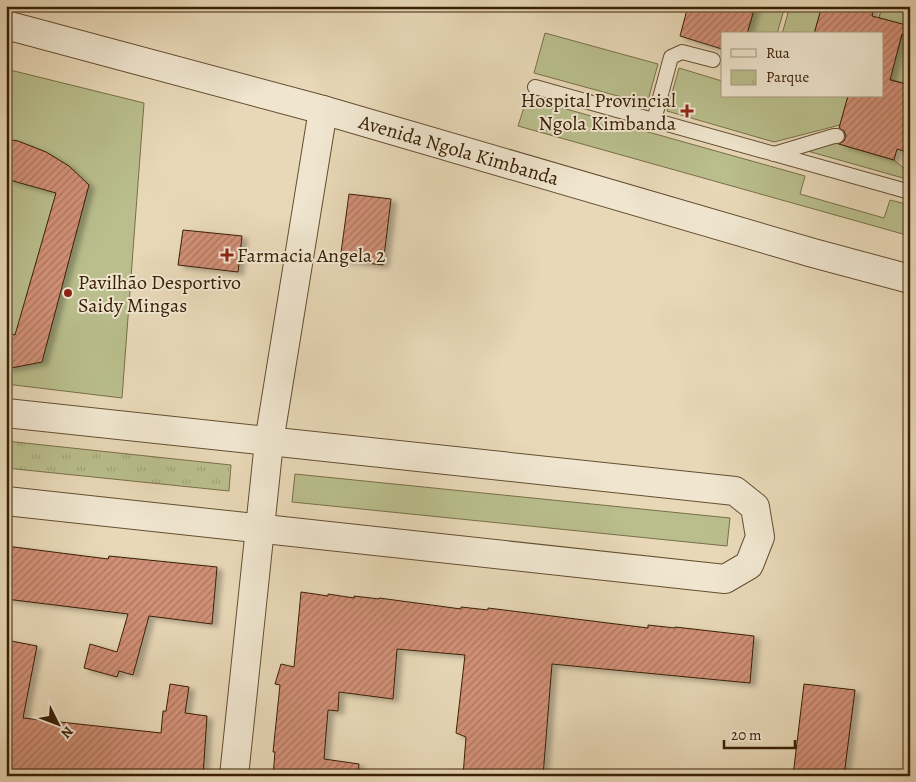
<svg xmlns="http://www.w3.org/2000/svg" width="916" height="782" viewBox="0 0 916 782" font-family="Alegreya,serif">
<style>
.park{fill:url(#park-tufts);stroke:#796f48}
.garden{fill:#b9be8c;stroke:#796f48}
.building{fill:url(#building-hatch);stroke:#392004;filter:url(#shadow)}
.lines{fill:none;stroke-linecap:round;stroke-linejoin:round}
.service-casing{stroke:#654e31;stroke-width:16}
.minor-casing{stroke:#654e31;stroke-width:30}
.service{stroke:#f0e6d0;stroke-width:14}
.minor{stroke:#f0e6d0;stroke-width:28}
.poi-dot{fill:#8f2418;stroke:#f0e6d0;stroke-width:2}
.labels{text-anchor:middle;stroke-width:4;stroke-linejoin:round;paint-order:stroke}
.poi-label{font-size:20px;fill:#392004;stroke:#f0e6d0;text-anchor:start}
.street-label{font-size:20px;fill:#392004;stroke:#f0e6d0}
</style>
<defs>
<pattern id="park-tufts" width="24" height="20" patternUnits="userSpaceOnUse" patternTransform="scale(1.25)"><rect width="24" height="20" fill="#b9be8c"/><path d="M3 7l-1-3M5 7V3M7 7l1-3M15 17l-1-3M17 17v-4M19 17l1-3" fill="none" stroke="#a0a377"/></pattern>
<pattern id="building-hatch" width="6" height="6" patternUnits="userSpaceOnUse" patternTransform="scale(1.25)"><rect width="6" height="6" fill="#d19077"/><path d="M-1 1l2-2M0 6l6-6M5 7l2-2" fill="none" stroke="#ab755f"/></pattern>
<filter id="shadow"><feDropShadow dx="5.5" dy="3" stdDeviation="2.5" flood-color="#0004"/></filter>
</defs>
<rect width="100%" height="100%" fill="#e8d8b7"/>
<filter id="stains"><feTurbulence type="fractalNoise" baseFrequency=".004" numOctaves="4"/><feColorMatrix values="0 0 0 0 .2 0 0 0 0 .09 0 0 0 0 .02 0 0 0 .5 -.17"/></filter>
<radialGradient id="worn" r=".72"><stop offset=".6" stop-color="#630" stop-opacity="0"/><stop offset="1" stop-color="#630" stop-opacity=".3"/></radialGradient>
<path class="park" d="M6 441 231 465 229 491 6 468Z"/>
<g class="garden">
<path d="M755 6H785L777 34H747Z"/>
<path d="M790 6H822L814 34H782Z"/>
<path d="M882 6H910V85L882 77 897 53 905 25 879 18Z"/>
<path d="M545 33 658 64 647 104 534 73Z"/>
<path d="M679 68 722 81V96H848L840 125 774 142 667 111Z"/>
<path d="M6 69 144 103 122 398 6 384Z"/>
<path d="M527 98 805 176 800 194 884 218 890 200 910 205V236L518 126Z"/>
<path d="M835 143 894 160 910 173V180L804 150Z"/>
<path d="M295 474 730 518 727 546 292 502Z"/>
</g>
<g class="building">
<path d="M688 6H755L747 34H722V49L680 36Z"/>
<path d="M822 6H874L872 16 910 26V34H902L890 80 910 85V153L897 149 894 160 839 144 844 141 846 136 844 131 839 128 848 96H882V34H814Z"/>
<path d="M6 139 18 141 46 152 69 166 89 185 42 362 6 369V333L15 335 56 193 6 179Z"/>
<path d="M349 194 391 199 383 265 340 260Z"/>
<path d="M183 230 242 236 238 272 178 265Z"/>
<path d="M6 546 108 559 109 556 217 567 212 624 149 616 133 675 119 671 117 677 84 668 90 644 117 652 128 614 6 599Z"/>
<path d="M301 592 328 596V594L354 598V596L379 599V598L461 609V607L488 610V608L648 628V625L675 628V627L754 636 750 683 552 664 543 776H463L466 737 456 733 465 655 397 649 393 699 339 692 338 711 328 710 324 759 359 764 358 776H273L275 752H273L280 685 275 684 281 664 294 667Z"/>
<path d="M6 640 37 646 23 718 161 733 163 711H166L170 684 189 687 185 713 207 716 203 776H6Z"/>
<path d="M804 684 855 690 844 776H793Z"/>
</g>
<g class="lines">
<defs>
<g id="service">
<path d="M535 87 910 192"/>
<path d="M654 120 671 57 682 52 713 60"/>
<path d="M774 154 834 136H837"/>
</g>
<g id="minor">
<path id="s1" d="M6 25 323 110 813 253 910 279"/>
<path d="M6 413 735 491 755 507 760 537 749 565 725 579 6 501"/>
<path d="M234 776 269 442 323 110"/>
</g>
</defs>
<use href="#service" class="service-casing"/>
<use href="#minor" class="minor-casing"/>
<use href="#service" class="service"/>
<use href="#minor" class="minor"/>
</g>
<g class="poi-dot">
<path d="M684.5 103.5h5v5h5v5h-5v5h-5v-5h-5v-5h5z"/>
<path d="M224.5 247.5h5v5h5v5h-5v5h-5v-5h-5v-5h5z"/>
<circle cx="68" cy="293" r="5"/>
</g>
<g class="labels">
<g class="poi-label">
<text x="676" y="107" text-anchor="end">Hospital Provincial<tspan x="676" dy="23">Ngola Kimbanda</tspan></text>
<text x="237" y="262">Farmacia Angela 2</text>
<text x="78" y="289">Pavilhão Desportivo<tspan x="78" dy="23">Saidy Mingas</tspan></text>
</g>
<g class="street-label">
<text dy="7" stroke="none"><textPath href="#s1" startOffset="470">Avenida Ngola Kimbanda</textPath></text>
</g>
</g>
<rect width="916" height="782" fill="none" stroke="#e8d8b7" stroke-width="25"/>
<rect x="8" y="8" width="901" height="767" fill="none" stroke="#392004" stroke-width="2.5"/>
<rect x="12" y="12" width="891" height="757" fill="none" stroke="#392004"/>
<rect x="721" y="32" width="162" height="65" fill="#f0e6d0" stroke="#a7977e"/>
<rect x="731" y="49" width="25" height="8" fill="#f0e6d0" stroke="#a7977e"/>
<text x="766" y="58" font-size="15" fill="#392004">Rua</text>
<rect x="731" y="70" width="25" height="15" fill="url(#park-tufts)" stroke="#a7977e"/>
<text x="766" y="82" font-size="15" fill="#392004">Parque</text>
<g transform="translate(58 724) rotate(132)" stroke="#f0e6d0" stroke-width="4" paint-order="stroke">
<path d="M0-4L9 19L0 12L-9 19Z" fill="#392004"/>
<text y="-8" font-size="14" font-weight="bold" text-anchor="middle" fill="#392004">N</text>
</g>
<path d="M724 740v8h71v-8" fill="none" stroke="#392004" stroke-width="2.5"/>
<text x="731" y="740" font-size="15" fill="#392004" stroke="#f0e6d0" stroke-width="4" paint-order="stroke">20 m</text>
<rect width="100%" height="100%" filter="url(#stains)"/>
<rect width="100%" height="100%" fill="url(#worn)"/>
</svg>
